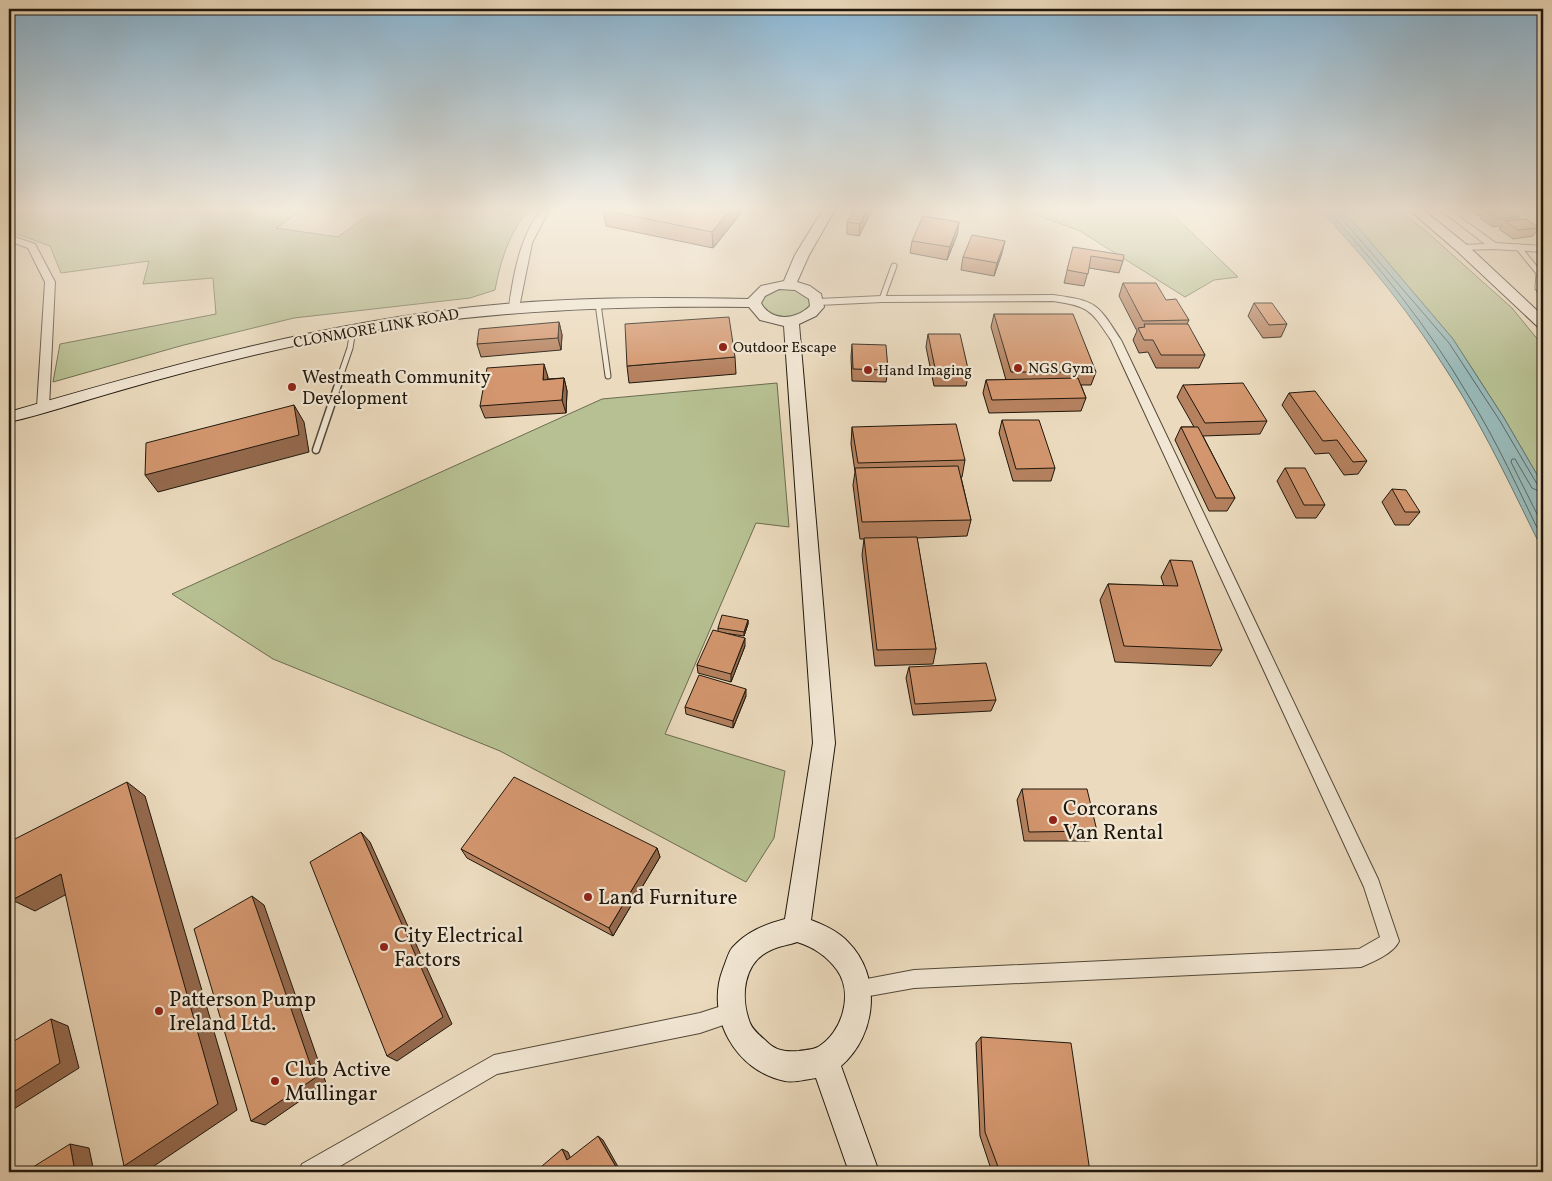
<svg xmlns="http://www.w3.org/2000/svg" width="1552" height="1181" viewBox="0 0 1552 1181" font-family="Vollkorn,serif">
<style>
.green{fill:#b7c092;stroke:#6b6c4f}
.water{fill:#99b9b8;stroke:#687873}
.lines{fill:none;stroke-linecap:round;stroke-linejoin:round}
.shore{stroke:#5c6862;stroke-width:1}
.lane-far1-casing{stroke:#524838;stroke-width:7}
.lane-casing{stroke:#524838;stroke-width:9}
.street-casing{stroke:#524838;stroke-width:2}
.secondary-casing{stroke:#1f170c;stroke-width:2}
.lane-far1{stroke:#f2e7d4;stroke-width:5}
.lane{stroke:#f2e7d4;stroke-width:6}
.street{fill:#f2e7d4;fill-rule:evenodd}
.secondary{fill:#f2e7d4;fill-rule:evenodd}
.wall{fill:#b5815f;stroke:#1f170c}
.shaded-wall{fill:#94694d;stroke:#1f170c}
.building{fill:#d3966e;stroke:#1f170c}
.poi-dot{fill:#8f2418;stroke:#f2e7d4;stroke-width:2}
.labels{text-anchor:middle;stroke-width:4.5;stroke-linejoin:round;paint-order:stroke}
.far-street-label{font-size:15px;fill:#1f170c;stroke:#f2e7d4}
.far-poi-label{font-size:15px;fill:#1f170c;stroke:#f2e7d4;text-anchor:start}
.poi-label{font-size:18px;fill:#1f170c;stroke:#f2e7d4;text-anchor:start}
.near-poi-label{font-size:21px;fill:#1f170c;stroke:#f2e7d4;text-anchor:start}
</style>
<rect width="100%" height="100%" fill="#ebdabd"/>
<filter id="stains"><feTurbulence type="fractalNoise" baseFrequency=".004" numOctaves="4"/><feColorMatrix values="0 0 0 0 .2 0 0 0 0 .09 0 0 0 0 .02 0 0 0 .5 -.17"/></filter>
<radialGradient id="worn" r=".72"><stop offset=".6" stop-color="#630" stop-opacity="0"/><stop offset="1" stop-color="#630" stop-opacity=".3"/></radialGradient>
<g class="green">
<path d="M9 208H305L276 228 338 237 378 208H530C509 233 501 259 495 290L470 298 294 318 184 345 53 382 60 344 216 314 213 278 143 284 149 261 61 273 50 246 9 231Z"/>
<path d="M1018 208H1166L1238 277 1214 280 1185 297 1080 231Z"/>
<path d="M1339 208H1395L1426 231 1512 308 1543 346V485L1504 418 1453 339 1362 232Z"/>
<path d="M778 289H793L809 298 810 307C796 322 772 319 761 303L766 294Z"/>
<path d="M777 383 789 527 756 523 665 734 785 771 774 838 746 882 500 751 273 659 172 594 602 399Z"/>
</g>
<path class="water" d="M1318 208H1339L1362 232 1453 339 1504 418 1543 485V551C1514 493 1487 434 1452 379 1414 318 1368 260 1318 208Z"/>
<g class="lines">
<g class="shore">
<path d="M1325 208C1379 265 1428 327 1468 395 1497 441 1519 491 1543 540"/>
<path d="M1336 208 1337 213 1449 343 1500 421 1537 484 1543 486"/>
<path d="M1543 493 1532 488 1515 459H1512L1511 462 1543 526"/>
</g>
<defs>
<g id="lane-far1">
<path d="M1518 247 1539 273 1538 288 1543 294"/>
<path d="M882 299 894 266"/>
<path d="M598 304 608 376"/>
<path d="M340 377 350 348 353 330"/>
</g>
<path id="lane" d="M316 450 341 376"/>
<g id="street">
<path d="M542 208H550L532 243 519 308 510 310C508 304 511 295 512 287 517 258 524 232 542 208Z"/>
<path d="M1438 208H1447L1496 243 1543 246V252L1494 249 1459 250 1457 248 1462 245 1485 244Z"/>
<path d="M9 235 35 244 55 282 49 407 43 411 37 407 45 282 28 248 9 241Z"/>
<path d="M1053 295C1097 301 1097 303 1121 340L1378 879 1399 941C1394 953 1373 962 1361 967L914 988 858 998 851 996 849 989 851 982 914 970 1359 949 1380 937 1364 887 1111 340C1091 310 1089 306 1053 301L882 302 818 305 813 302 818 299 882 296Z"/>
<path d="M731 1003 738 1006 741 1013 738 1020 700 1033 497 1074 330 1172H299L302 1164 494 1055 700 1013Z"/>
</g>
<g id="secondary">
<path d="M824 208H836L809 255 797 282 810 286 821 294 824 307 816 316 799 324 835 743 811 920C824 925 838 931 848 942 882 976 877 1035 841 1066L879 1172H849L816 1078C807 1079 794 1083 785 1081 735 1071 705 1016 723 969 726 962 728 953 732 948 747 931 764 925 785 919L813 743 784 326 760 320 749 307C607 305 467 311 327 339 257 353 187 371 118 391 82 401 45 414 9 422V412C161 368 315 324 473 307 564 297 657 297 748 299L761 286 784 281 795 255ZM779 289 795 290 809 299 810 306C796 320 771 322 761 303L765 296ZM797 942C813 947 827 956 837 970 854 994 842 1033 818 1047 812 1050 805 1050 799 1051 785 1052 775 1051 765 1040 759 1035 753 1030 750 1023 740 997 743 962 771 950 779 946 789 945 797 942Z"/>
<path d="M1407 208H1421L1467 245 1543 316V328L1538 327 1457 251Z"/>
</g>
</defs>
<use href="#lane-far1" class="lane-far1-casing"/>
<use href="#lane" class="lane-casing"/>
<use href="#street" class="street-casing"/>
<use href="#secondary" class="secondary-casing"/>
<use href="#lane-far1" class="lane-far1"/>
<use href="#lane" class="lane"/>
<use href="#street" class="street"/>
<use href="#secondary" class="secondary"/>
</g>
<g class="wall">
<path d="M745 208 713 248 606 226 603 210Z"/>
<path d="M1467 208H1501L1519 217 1517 220 1539 228 1533 236 1513 239 1499 229 1502 226 1493 227 1480 218 1482 215 1478 216Z"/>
<path d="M871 212 859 236 847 234V222Z"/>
<path d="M959 222 957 235 947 260 910 253 912 241Z"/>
<path d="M1073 247 1123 261 1119 273 1089 268 1084 286 1064 283Z"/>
<path d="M1002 253 994 276 961 270 963 257Z"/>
<path d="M1123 283 1166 300 1189 320 1187 324 1205 355 1199 368H1156L1148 352 1139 353 1133 340 1137 331 1119 296Z"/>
<path d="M1254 303 1287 324 1281 337 1263 338 1248 316Z"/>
<path d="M994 314 1096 372 1091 385H1081L1086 398 1081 411 989 413 983 393 986 380H1006L991 327Z"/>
<path d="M559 322 562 335 561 350 481 357 477 344Z"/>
<path d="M928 334 969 373 966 386H934L926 347Z"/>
<path d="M852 344 888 370 886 382 852 381 851 357Z"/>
<path d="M735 357 736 374 629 383 627 366Z"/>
<path d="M548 377 547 379 564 378 567 391 566 413 485 418 480 406Z"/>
<path d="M1183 385 1267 421 1260 434 1203 436 1235 498 1227 511H1209L1175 440 1181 427H1194L1177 397Z"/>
<path d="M1289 393 1367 461 1358 474 1344 475 1329 453 1315 454 1282 405Z"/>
<path d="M1002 420 1055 468 1051 481H1013L999 433Z"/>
<path d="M852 427 965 460 962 477H961L971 520 967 536 917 538 936 649 933 664 875 666 862 555 864 539H860L853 485 855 472 851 444Z"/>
<path d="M1285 468 1325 505 1316 518H1296L1277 481Z"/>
<path d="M1392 489 1420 512 1409 525H1395L1382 502Z"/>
<path d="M1170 560 1222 650 1211 666 1115 662 1100 600 1108 584 1164 586 1161 577Z"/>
<path d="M748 620V624L744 636 724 633 745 646 731 682 698 673 697 665 718 631V628Z"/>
<path d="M909 667 996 700 991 711 913 715 906 678Z"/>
<path d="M746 696 733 728 686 714 685 707Z"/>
<path d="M1022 789 1097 831 1090 841H1024L1017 800Z"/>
<path d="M657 848 660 857 613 936 467 858 461 849Z"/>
<path d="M981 1037 1090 1172H992L980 1136 976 1043Z"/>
</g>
<g class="shaded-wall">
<path d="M732 208H745L713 248 712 232Z"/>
<path d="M868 208H872L871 212 859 236 860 224Z"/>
<path d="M959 222 957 235 947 260 950 247Z"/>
<path d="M1005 241 1002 253 994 276 997 263Z"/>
<path d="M559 322 562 335 561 350 558 338Z"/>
<path d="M544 364 548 377 546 393 543 380Z"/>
<path d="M564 378 567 391 566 413 562 400Z"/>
<path d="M294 405 304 422 309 452 158 492 145 475Z"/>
<path d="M748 620V624L744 636V632Z"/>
<path d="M745 638V646L731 682V674Z"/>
<path d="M746 689V696L733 728V721Z"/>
<path d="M127 782 145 796 237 1110 148 1170 124 1166Z"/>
<path d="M361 832 370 842 452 1024 397 1061 387 1056Z"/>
<path d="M657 848 660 857 613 936 609 928Z"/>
<path d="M61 874 82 886 35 911 12 900Z"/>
<path d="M252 896 264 905 326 1083 265 1125 251 1121Z"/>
<path d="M51 1019 68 1026 79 1068 9 1112V1095Z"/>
<path d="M598 1136 603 1140 621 1172H619Z"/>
<path d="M70 1144 89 1148 94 1172H75Z"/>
<path d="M562 1149 568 1152 573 1164 567 1160Z"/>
</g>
<g class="building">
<path d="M606 208H732L712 232 603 210Z"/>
<path d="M855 208H868L860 224 847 222Z"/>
<path d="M1506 208 1519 217 1499 219 1486 210Z"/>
<path d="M923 216 959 222 950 247 912 241Z"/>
<path d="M1526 219 1539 228 1518 230 1505 221Z"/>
<path d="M972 235 1005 241 997 263 963 257Z"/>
<path d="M1073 247 1124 255 1123 261 1091 256 1088 274 1067 270Z"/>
<path d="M1123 283H1156L1166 300 1176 299 1189 320 1143 321Z"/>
<path d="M1254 303H1272L1287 324 1269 325Z"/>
<path d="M994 314H1073L1096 372H1011Z"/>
<path d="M729 317 735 357 627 366 625 324Z"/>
<path d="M559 322 558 338 477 344 479 329Z"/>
<path d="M1144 324H1188L1205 355H1161L1153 340H1144L1138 328 1145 327Z"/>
<path d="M928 334H960L969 373H936Z"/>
<path d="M852 344 886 345 888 370 853 369Z"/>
<path d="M544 364 543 380 564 378 562 400 480 406 487 368Z"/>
<path d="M1078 378 1086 398 992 400 986 380Z"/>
<path d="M1243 383 1267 421 1205 423 1183 385Z"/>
<path d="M1315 391 1367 461 1353 462 1337 440 1323 441 1289 393Z"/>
<path d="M294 405 299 435 145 475 146 443Z"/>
<path d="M1002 420H1039L1055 468 1016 469Z"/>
<path d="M956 424 965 460 858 463 852 427Z"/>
<path d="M1181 427H1198L1235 498H1216Z"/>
<path d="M958 466 971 520 862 522 855 468Z"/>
<path d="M1285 468H1305L1325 505H1304Z"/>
<path d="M1392 489 1406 490 1420 512H1405Z"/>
<path d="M917 537 936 649 877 650 864 538Z"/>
<path d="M1170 560 1192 561 1222 650 1124 646 1108 584 1178 586Z"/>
<path d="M722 615 748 620 744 632 718 628Z"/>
<path d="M713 630 745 638 731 674 697 665Z"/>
<path d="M986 663 996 700 915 704 909 667Z"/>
<path d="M699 675 746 689 733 721 685 707Z"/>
<path d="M514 777 657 848 609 928 461 849Z"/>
<path d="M127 782 218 1104 124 1166 61 874 12 900 9 880V842Z"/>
<path d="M1022 789H1087L1097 831 1029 832Z"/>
<path d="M361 832 443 1017 387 1056 310 862Z"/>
<path d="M252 896 315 1078 251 1121 194 929Z"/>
<path d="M51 1019 60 1063 9 1095V1044Z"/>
<path d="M981 1037 1071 1043 1090 1172H1000L985 1132Z"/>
<path d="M598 1136 619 1172H535L562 1149 567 1160Z"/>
<path d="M70 1144 75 1172H25Z"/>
</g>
<linearGradient id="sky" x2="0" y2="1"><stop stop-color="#88b6d5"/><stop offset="0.56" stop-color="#f6eee1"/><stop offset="1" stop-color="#f6eee1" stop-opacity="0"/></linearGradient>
<rect width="1552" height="373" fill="url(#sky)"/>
<g class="poi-dot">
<circle cx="723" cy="347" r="5"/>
<circle cx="1018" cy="368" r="5"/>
<circle cx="868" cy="370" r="5"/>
<circle cx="292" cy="387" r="5"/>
<circle cx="1053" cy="820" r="5"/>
<circle cx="588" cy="897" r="5"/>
<circle cx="384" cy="947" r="5"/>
<circle cx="159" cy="1011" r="5"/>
<circle cx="275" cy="1081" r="5"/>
</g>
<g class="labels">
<g class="far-street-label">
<text transform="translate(376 328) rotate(-10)" y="5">CLONMORE LINK ROAD</text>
</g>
<g class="far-poi-label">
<text x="733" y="352">Outdoor Escape</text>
<text x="1028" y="373">NGS Gym</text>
<text x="878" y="375">Hand Imaging</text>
</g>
<g class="poi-label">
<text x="302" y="383">Westmeath Community<tspan x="302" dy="21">Development</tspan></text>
</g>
<g class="near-poi-label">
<text x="1063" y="815">Corcorans<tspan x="1063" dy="24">Van Rental</tspan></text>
<text x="598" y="904">Land Furniture</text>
<text x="394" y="942">City Electrical<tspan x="394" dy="24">Factors</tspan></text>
<text x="169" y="1006">Patterson Pump<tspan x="169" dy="24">Ireland Ltd.</tspan></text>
<text x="285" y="1076">Club Active<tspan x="285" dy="24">Mullingar</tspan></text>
</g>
</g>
<rect width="1552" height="1181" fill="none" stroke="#ebdabd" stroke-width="30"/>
<rect x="10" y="10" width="1532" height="1161" fill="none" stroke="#1f170c" stroke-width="2.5"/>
<rect x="15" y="15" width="1522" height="1151" fill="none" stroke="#1f170c"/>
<rect width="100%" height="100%" filter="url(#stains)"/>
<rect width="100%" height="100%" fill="url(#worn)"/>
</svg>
